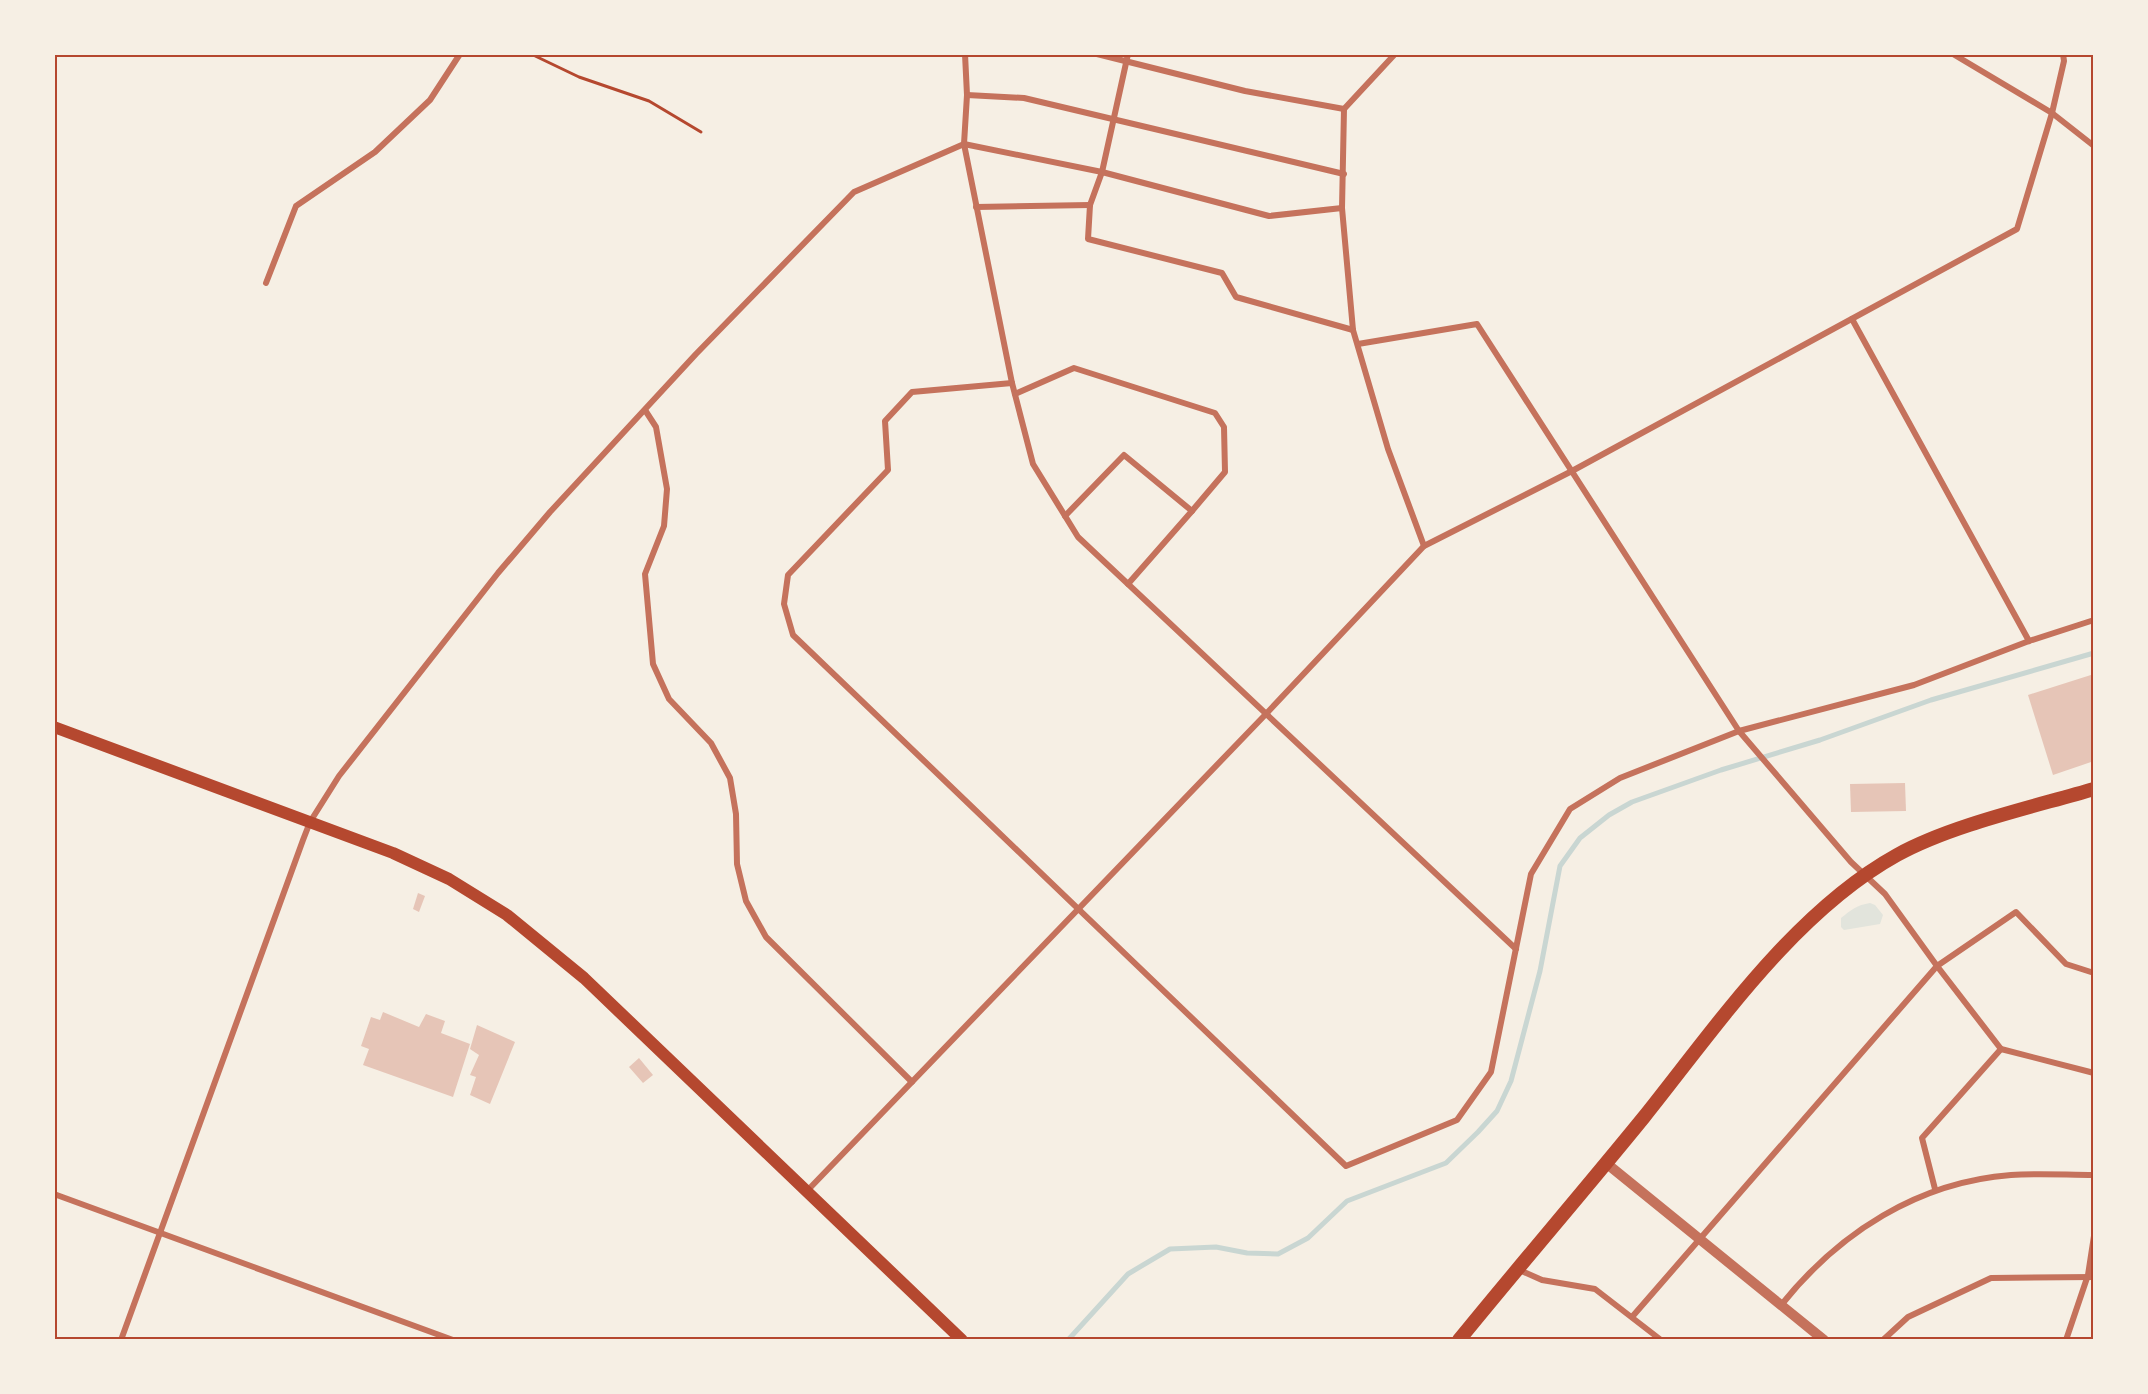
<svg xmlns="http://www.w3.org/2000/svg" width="2148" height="1394" viewBox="0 0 2148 1394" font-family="Overpass,sans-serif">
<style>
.green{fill:#e2e4dc}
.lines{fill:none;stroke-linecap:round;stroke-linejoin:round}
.stream{stroke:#c9d6d2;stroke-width:5}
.building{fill:#e6c5b7}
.path{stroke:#b5482f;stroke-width:3}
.minor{stroke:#c5725c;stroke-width:6}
.tertiary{stroke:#c5725c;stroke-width:10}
.secondary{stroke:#b5482f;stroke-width:12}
.primary{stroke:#b5482f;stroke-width:14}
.neatline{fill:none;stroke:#b5482f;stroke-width:2}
</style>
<rect width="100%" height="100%" fill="#f6efe4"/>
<path class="green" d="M1870 903 1875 905 1883 915 1880 924 1844 930 1841 927V918C1851 910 1857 905 1870 903Z"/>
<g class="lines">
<path class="stream" d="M1068 1340 1128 1274 1170 1249 1216 1247 1247 1253 1278 1254 1308 1238 1347 1201 1446 1163 1478 1132 1497 1111 1511 1081 1540 971 1560 866 1580 838 1609 815 1632 802 1721 770 1820 740 1931 700 2094 653"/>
</g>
<g class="building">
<path d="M2094 674V761L2053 775 2028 695Z"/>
<path d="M1905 783 1906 811 1851 812 1850 784Z"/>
<path d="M418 893 425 896 419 912 413 909Z"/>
<path d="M383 1012 419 1027 426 1014 445 1021 441 1033 470 1044 453 1097 363 1065 369 1049 361 1046 371 1017 380 1020Z"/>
<path d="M477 1025 515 1042 490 1104 470 1095 476 1077 470 1075 479 1055 470 1049Z"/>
<path d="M639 1058 653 1075 643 1083 629 1067Z"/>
</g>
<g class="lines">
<path class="path" d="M531 54 579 77 649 101 701 132"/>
<g class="minor">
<path d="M965 54 967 95 964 144 1012 383 1033 464 1078 537 1516 949"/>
<path d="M1097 54 1245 91 1344 109"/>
<path d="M1128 54 1102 172 1090 205 1088 239 1222 273 1236 297 1353 330"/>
<path d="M1395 54 1344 109 1342 208 1353 330 1388 449 1424 546"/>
<path d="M1953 54 2052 113 2094 146"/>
<path d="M967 95 1024 98 1344 174"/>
<path d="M976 207 1090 205"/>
<path d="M266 283 296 206 375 152 430 100 460 54"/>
<path d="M1852 319 2029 641"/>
<path d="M1358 344 1477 324 1739 731 1851 862 1885 894 1937 966 2016 912 2066 964 2094 973"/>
<path d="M1012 383 912 392 885 421 888 470 788 575 784 604 793 635 1346 1166 1457 1120 1491 1072 1531 874 1570 809 1620 778 1739 731 1914 685 2029 641 2094 620"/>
<path d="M1015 394 1074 368 1215 413 1224 427 1225 472 1192 511"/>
<path d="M645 410 656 427 667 489 664 526 645 574 653 664 669 699 711 743 730 778 736 814 737 864 746 901 766 937 912 1082"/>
<path d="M1065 516 1124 455 1192 511 1128 584"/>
<path d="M1935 1189 1922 1138 2001 1049"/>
<path d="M807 1191 1265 715 1424 546 1572 471 2017 229 2052 113 2064 61 2063 54"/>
<path d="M54 1194 453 1340"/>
<path d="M1517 1269 1542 1280 1595 1289 1661 1340"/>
<path d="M1782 1304C1839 1233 1918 1182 2011 1175 2038 1173 2067 1175 2094 1175"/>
<path d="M1632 1317 1937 966 2001 1049 2094 1073"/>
<path d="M121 1340 303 840 310 822 339 776 498 573 550 512 696 354 854 192 964 144 1102 172 1269 216 1342 208"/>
<path d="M1883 1340 1908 1317 1991 1278 2094 1277"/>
<path d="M2066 1340 2088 1275 2094 1236"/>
</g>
<path class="tertiary" d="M1606 1163 1824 1340"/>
<path class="secondary" d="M54 727 393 853 449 879 507 915 584 978 962 1340"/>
<path class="primary" d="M1459 1340C1520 1265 1583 1192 1644 1117 1716 1027 1794 912 1897 855 1951 825 2033 807 2094 789"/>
</g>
<rect width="2148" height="1394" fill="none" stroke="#f6efe4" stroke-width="111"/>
<rect x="56" y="56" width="2036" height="1282" class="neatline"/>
</svg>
